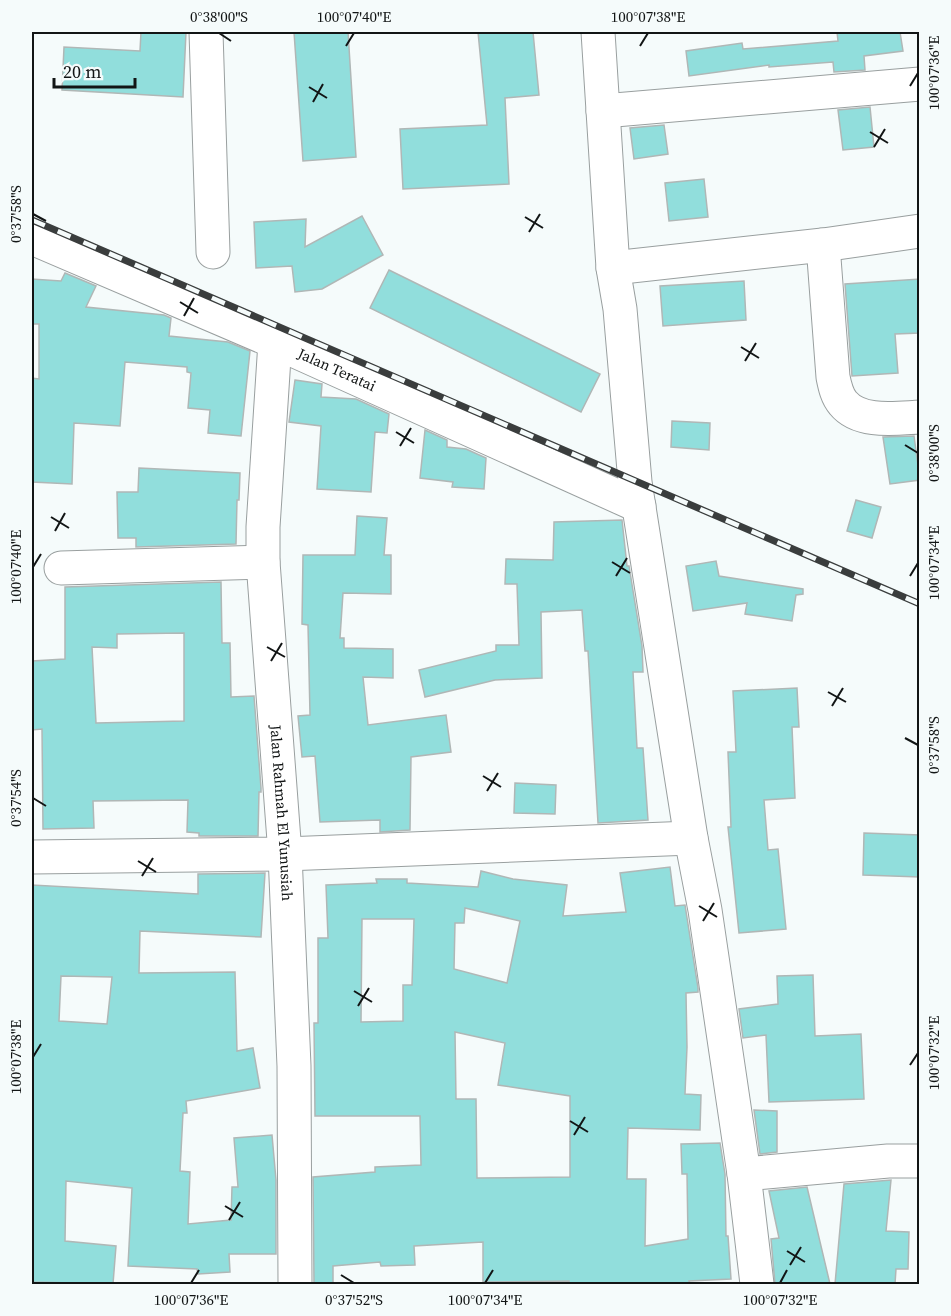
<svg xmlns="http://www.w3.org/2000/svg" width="951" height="1316" viewBox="0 0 951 1316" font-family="'Source Serif 4',serif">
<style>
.building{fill:#91dedc;stroke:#b0b7b6;stroke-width:1.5;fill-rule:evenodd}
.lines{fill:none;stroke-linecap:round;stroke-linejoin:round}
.minor-casing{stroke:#999f9f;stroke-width:35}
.minor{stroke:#fff;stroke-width:33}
.rail-casing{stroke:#3a3d3d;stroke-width:7}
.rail{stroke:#f5fbfb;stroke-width:4.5;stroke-dasharray:14;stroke-linecap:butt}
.ticks{fill:none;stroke:#121515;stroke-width:2}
.labels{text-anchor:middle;stroke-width:5;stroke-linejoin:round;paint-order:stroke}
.street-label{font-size:15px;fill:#121515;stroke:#f5fbfb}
.neatline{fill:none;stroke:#121515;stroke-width:2}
.ticks-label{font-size:15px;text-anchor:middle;fill:#121515}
</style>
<rect width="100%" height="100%" fill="#f5fbfb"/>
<g class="building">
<path d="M141 32H186L183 97 62 90 64 47 140 51Z"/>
<path d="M294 32H348L356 157 303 161Z"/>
<path d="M478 32H533L539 95 505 98 509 184 403 189 400 129 487 125Z"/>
<path d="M837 32H900L903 51 864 56 865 70 834 72 833 62 769 67V65L689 76 686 51 742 43 743 49 838 41Z"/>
<path d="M870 107 874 147 843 150 838 110Z"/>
<path d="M664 125 668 154 634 159 630 128Z"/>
<path d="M704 179 708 217 669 221 665 183Z"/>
<path d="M362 216 383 255 322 289 295 292 292 266 256 268 254 222 306 219 305 247Z"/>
<path d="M389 270 600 374 581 412 370 308Z"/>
<path d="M65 273 96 286 86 307 164 315 171 318 169 336 228 342 250 351 241 436 208 433 210 410 188 408 191 373 187 372V367L125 362 120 426 74 423 72 484 32 482V378L39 379V324H32V279L61 281Z"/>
<path d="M920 279V333L895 334 898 373 852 376 845 284Z"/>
<path d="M744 281 746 320 663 326 660 286Z"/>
<path d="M295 380 322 384 321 397 356 399 389 414 387 433 375 432 371 492 317 489 321 426 289 422Z"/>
<path d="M672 421 710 423 709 450 671 447Z"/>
<path d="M425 430 447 440V447L466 449 486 458 484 489 452 487 453 482 420 478Z"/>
<path d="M914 436 920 480 890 484 883 437Z"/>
<path d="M139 468 240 473 239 500H237L236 544 136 547V538H118L117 492H138Z"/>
<path d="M856 500 881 507 872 538 847 531Z"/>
<path d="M357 516 387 518 384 555H391V594L343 593 340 638H344V648L393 649V678L363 677 368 725 446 715 451 752 411 757 410 830 380 832V820L320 822 315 756 302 757 298 716 310 715 308 625 302 624 303 555H355Z"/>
<path d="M622 520 627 566H629L642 646 643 672H633L637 748H643L648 820 598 823 588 651H585L582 610 541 612 542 678 495 680 425 697 419 670 496 651V645H519L517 584H505L506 559 553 560 554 522Z"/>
<path d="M716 561 719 576 803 589V594L796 595 792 621 745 614 747 603 693 611 686 566Z"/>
<path d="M221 582 222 643H230L231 697 254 696 261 788V792H259L258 836H199V833L187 832 188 800 93 801 94 828 43 829 42 729 32 730V661L65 659V587ZM184 633V721L96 723 92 647 117 648V634Z"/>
<path d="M797 688 799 727H792L795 798 764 800 768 850 778 849 786 929 739 933 728 827H731L728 752H736L733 691Z"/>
<path d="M515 783 556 785 555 814 514 813Z"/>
<path d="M864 833 920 835V877L863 875Z"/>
<path d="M670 867 675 906 685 905 698 988V992L686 993 687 1047 685 1094 701 1095 700 1130 628 1128 627 1179H646L645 1246 688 1239 687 1174H682L681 1144 720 1143 725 1174 726 1236H728L731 1279 689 1281 690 1284H569V1281L483 1282V1242L414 1246 415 1265 381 1266 380 1262 333 1266V1284H314L313 1177 375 1172V1167L421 1165 420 1116H315L314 1023H318V938H328L326 885 377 883 376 879H407V883L478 887 481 871 513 879 567 885 563 916 626 912 620 873ZM465 908 520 921 507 983 454 969 455 923H464ZM362 919H414L412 985H403V1021L361 1022ZM455 1032 505 1043 498 1085 570 1096V1177L477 1178 476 1099H456Z"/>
<path d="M265 873 261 937 140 931 139 973 235 972 237 1051 253 1048 260 1088 186 1101 187 1113H183L180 1171 190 1172 188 1224 231 1220 232 1187H238L234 1138 272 1135 276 1180V1254H229L230 1272 198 1274 197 1269 128 1266 132 1188 66 1181 65 1241 116 1246 113 1284 32 1282V885L198 894V874ZM61 976 112 977 107 1024 59 1021Z"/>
<path d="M813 975 815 1036 861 1034 864 1099 769 1102 766 1035 743 1038 739 1009 778 1004 777 976Z"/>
<path d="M754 1110 777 1111V1152L760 1154Z"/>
<path d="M891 1180 886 1231 909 1232 908 1269H896L895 1284H835L844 1184Z"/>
<path d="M807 1187 830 1284H775L771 1239 779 1238 769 1191Z"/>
</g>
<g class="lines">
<defs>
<g id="minor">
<path d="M206 32 213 252"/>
<path d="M598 32 613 268 620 309 635 482 691 838 705 910 744 1174 757 1284"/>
<path d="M603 111 920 84"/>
<path id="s1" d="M32 238 275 342 639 506"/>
<path d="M823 245 833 377C835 387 837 396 843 403 860 424 897 418 920 417"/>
<path d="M613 268 823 245 920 231"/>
<path id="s2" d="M275 342 263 527V562L285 854 294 1066 295 1284"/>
<path d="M61 568 263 562"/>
<path d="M32 857 285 854 691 838"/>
<path d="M744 1174 888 1161H920"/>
</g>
</defs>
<use href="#minor" class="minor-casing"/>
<use href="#minor" class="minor"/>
<defs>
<path id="rail" d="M32 220 920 604"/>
</defs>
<use href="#rail" class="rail-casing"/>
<use href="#rail" class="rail"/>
</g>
<path class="ticks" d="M219 33 231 41M346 46 354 33M640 46 648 33M910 86 918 73M309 87 327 98M313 102 323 84M870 132 888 143M874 147 885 129M33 214 46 221M525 217 543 228M529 232 540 214M180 302 198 313M184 316 194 298M741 347 759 358M745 361 756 343M396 432 414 443M905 445 918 453M400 446 411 428M51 517 69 528M55 531 65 513M612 562 630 573M33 567 41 554M616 576 627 558M910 576 918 563M267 647 285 657M271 661 282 643M828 692 846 702M832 706 843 688M905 738 918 745M483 776 501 787M487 791 498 773M33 798 46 806M138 861 156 872M142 876 153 858M699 906 717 917M703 921 714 903M354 991 372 1002M358 1006 369 988M33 1057 41 1044M910 1065 918 1053M570 1121 588 1132M574 1135 585 1117M225 1206 243 1217M229 1220 240 1202M787 1251 805 1262M790 1265 801 1247M341 1275 354 1283M191 1283 199 1270M485 1283 493 1270M780 1283 787 1270"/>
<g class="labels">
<g class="street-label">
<text dy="5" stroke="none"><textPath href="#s1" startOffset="332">Jalan Teratai</textPath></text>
<text dy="5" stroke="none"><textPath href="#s2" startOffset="472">Jalan Rahmah El Yunusiah</textPath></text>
</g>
</g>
<rect width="951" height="1316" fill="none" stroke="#f5fbfb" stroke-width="66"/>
<path d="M54 78v9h81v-9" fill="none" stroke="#121515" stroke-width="3"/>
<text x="63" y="78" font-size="18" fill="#121515" stroke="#f5fbfb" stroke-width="4.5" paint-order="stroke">20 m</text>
<rect x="33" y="33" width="885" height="1250" class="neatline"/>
<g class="ticks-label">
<text x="219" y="22">0°38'00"S</text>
<text x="354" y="22">100°07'40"E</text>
<text x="648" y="22">100°07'38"E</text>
<text transform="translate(934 73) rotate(-90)" y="5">100°07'36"E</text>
<text transform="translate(16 214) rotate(-90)" y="5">0°37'58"S</text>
<text transform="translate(934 453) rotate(-90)" y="5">0°38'00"S</text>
<text transform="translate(934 563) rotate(-90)" y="5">100°07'34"E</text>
<text transform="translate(16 567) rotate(-90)" y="5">100°07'40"E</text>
<text transform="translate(934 745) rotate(-90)" y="5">0°37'58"S</text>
<text transform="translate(16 798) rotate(-90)" y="5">0°37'54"S</text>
<text transform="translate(934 1053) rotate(-90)" y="5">100°07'32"E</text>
<text transform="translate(16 1057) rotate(-90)" y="5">100°07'38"E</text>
<text x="191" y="1305">100°07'36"E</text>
<text x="354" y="1305">0°37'52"S</text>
<text x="485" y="1305">100°07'34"E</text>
<text x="780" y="1305">100°07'32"E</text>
</g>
</svg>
